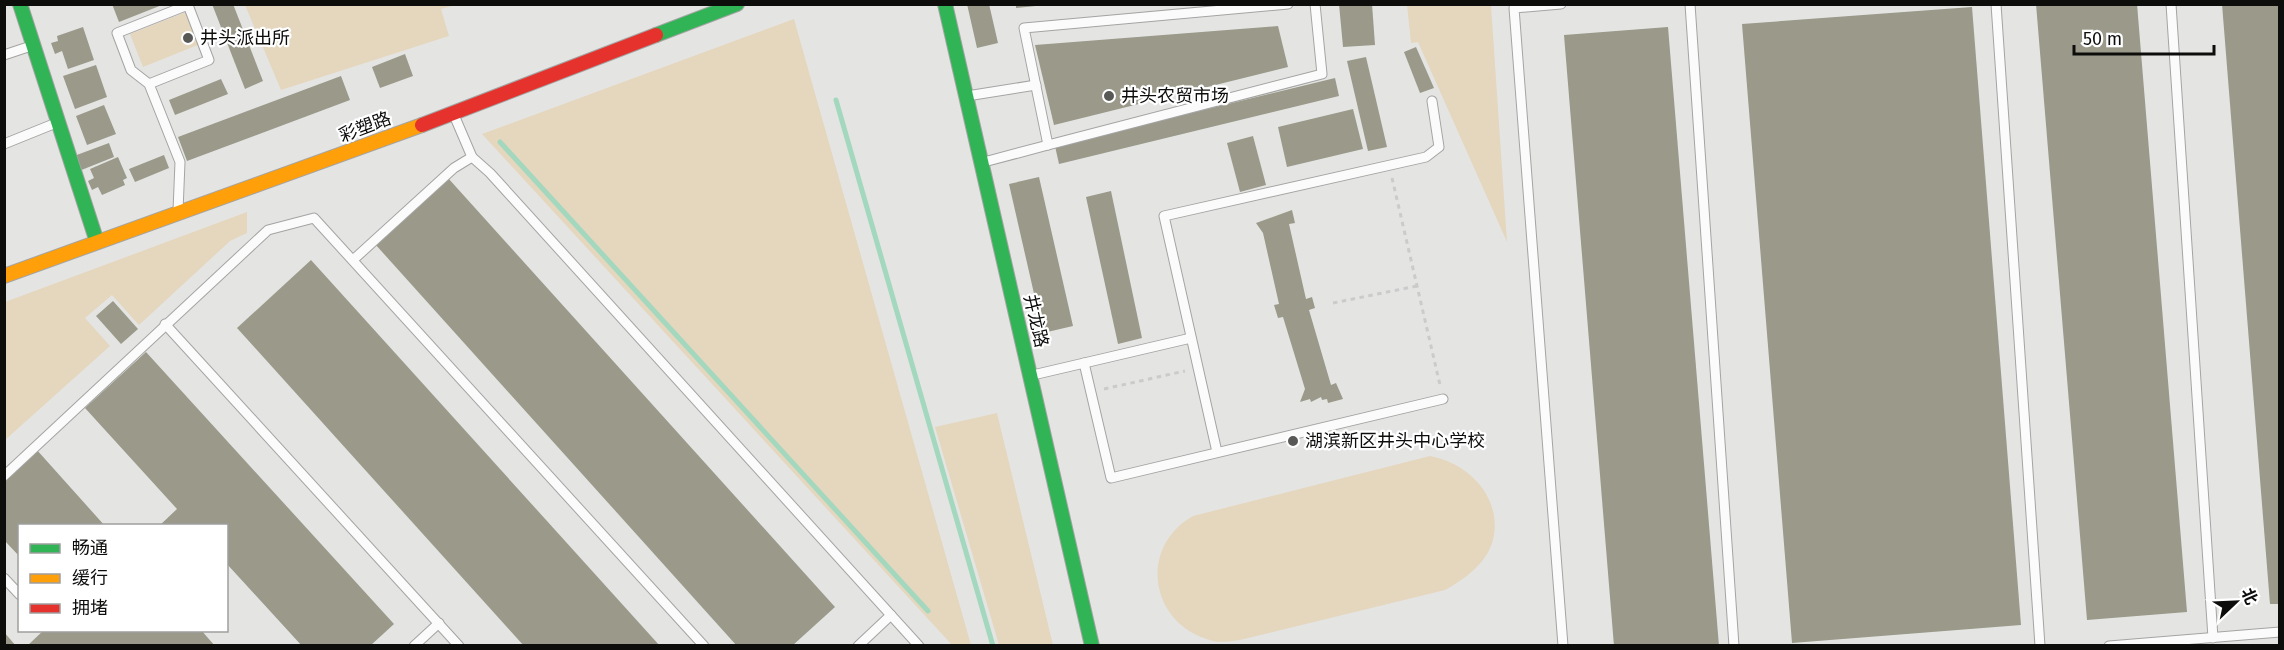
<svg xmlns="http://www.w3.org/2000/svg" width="2284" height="650" viewBox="0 0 2284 650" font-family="'Fira Sans','Noto Sans SC',sans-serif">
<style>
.green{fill:#e5d6be}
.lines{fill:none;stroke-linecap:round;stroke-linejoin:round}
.stream{stroke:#a3d8be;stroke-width:5}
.building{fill:#9a998a}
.lane-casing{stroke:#a4a4a3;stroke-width:11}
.fast-casing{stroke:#a4a4a3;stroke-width:16}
.slow-casing{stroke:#a4a4a3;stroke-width:16}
.jam-casing{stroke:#a4a4a3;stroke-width:16}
.path{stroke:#cacbca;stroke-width:3;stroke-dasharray:4.5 4.5;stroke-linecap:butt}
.lane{stroke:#fbfbfb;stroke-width:9}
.fast{stroke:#30b455;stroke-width:14}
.slow{stroke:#ff9f0a;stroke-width:14}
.jam{stroke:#e5322d;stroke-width:14}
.poi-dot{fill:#585957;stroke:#fff;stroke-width:2}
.labels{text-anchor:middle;stroke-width:4.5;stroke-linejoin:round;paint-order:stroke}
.poi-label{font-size:18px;fill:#0d0d0c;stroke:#fff;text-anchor:start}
.street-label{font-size:18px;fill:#0d0d0c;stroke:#fff}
</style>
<rect width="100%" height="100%" fill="#e4e5e3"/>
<g class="green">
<path d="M245 5H455L441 9 449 36 281 90Z"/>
<path d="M1407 5H1491L1507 242 1418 42 1411 43Z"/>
<path d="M186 12 198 45 143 67 130 34Z"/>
<path d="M794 19 971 645H952L482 134Z"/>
<path d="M247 212V233L230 241 139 325 112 295 85 318 110 346 5 440V302Z"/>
<path d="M997 413 1053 645H999L935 427Z"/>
<path d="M1430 456C1469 463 1503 498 1493 540 1487 563 1465 579 1445 590L1240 640C1232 641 1221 643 1213 641 1150 626 1137 548 1193 516Z"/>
</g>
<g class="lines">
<g class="stream">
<path d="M836 100 993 646"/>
<path d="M500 142 928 611"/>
</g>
</g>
<g class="building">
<path d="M112 4H162V5L119 22Z"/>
<path d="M212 4H233L263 81 245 89Z"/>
<path d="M967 4H989L998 43 977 48Z"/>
<path d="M1016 4H1036V6L1016 8Z"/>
<path d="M1339 4H1372L1375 45 1343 47Z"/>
<path d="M2036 4H2137L2187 612 2087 620Z"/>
<path d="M2222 4H2280V604H2270Z"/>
<path d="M1972 7 2021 625 1792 643 1742 24Z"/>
<path d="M1278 26 1288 67 1054 125 1035 45Z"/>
<path d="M83 27 94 60 68 69 62 51 55 54 51 43 58 41 57 36Z"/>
<path d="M1668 27 1719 646H1614L1564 35Z"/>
<path d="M1416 47 1434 88 1420 93 1404 52Z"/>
<path d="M405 54 413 76 380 88 372 67Z"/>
<path d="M1366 57 1387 147 1368 151 1347 61Z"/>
<path d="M96 65 107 97 75 109 63 76Z"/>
<path d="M341 76 350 100 187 161 178 137Z"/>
<path d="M1335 78 1339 96 1059 164 1055 146Z"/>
<path d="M221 79 228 94 175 115 169 100Z"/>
<path d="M104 105 116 134 87 145 76 116Z"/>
<path d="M1353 109 1363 149 1287 167 1278 127Z"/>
<path d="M1253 136 1266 185 1240 192 1227 143Z"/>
<path d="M109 143 114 157 79 171 74 156Z"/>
<path d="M164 155 169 168 135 182 129 169Z"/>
<path d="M118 157 127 178 123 180 125 185 102 195 98 187 92 190 88 181 94 178 90 169Z"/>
<path d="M1039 177 1073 326 1043 333 1009 184Z"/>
<path d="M448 178 835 607 792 646H737L375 244Z"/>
<path d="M1111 191 1142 338 1118 344 1086 197Z"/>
<path d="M1292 210 1295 223 1289 224 1306 299 1312 297 1315 308 1309 310 1331 385 1336 383 1343 399 1328 403 1327 399 1322 400 1321 397 1311 402 1310 399 1300 402 1305 389 1283 317 1278 318 1274 305 1279 304 1263 233 1256 223Z"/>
<path d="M311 260 660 646H524L237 328Z"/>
<path d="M113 301 138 329 121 344 96 316Z"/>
<path d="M146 352 394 624 370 646H302L226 563V526H159L177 509 85 408Z"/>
<path d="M36 449 105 526H20V557L4 540V478Z"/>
<path d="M44 630H201L215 646H27Z"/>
<path d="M4 632 16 646H4Z"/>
</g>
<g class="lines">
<defs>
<g id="lane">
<path d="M1288 4 1024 28 1048 145 1322 74 1315 4"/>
<path d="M1561 4 1514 8 1563 646"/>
<path d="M1690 4 1734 646"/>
<path d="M1996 4 2040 646"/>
<path d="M2171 4 2213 638"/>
<path d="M4 55 31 46"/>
<path d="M149 84 131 70 117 33 188 5 209 60 149 84 180 162 178 211"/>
<path d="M967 96 1036 85"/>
<path d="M454 115 472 157 490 173 919 646"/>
<path d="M4 144 56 123"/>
<path d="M984 162 1048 145"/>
<path d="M353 260 454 168 472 157"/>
<path d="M165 324 459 646"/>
<path d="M1084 363 1111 478 1443 399"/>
<path d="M1033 375 1191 338"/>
<path d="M1217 452 1164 216 1426 157 1439 147 1432 101"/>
<path d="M4 476 268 230 314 218 704 646"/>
<path d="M4 578 20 595"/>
<path d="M414 646 439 623"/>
<path d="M858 646 891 615"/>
<path d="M2109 646 2280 632"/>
</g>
<g id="fast">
<path d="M20 4 97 242"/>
<path d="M945 4 1092 646"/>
<path d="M656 35 737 4"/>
</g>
<path id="slow" d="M4 276 422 125"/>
<path id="jam" d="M422 125 656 35"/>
</defs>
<use href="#lane" class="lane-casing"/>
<use href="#fast" class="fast-casing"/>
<use href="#slow" class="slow-casing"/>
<use href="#jam" class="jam-casing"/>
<g class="path">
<path d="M1392 178 1440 385"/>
<path d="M1333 303 1417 286"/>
<path d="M1104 389 1185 371"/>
</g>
<use href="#lane" class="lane"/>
<use href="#fast" class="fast"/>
<use href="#slow" class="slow"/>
<use href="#jam" class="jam"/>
</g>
<g class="poi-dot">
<circle cx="188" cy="38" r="6"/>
<circle cx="1109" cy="96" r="6"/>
<circle cx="1293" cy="441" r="6"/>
</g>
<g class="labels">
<g class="poi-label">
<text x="200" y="44">井头派出所</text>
<text x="1121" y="102">井头农贸市场</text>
<text x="1305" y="447">湖滨新区井头中心学校</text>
</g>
<g class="street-label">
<text transform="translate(365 127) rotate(-21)" y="6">彩塑路</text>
<text transform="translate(1036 321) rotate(77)" y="6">井龙路</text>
</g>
</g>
<rect width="2284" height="650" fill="none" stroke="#0d0d0c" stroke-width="12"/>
<rect x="18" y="524" width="210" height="108" fill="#ffffff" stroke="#9e9e9e" stroke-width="1.5"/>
<rect x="30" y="544" width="30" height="9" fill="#30b455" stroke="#9e9e9e" stroke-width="1.5"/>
<text x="72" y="554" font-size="18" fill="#0d0d0c">畅通</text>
<rect x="30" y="574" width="30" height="9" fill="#ff9f0a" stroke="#9e9e9e" stroke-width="1.5"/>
<text x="72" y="584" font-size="18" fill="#0d0d0c">缓行</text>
<rect x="30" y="604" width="30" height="9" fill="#e5322d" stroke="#9e9e9e" stroke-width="1.5"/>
<text x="72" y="614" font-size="18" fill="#0d0d0c">拥堵</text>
<g transform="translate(2236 602) rotate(67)" stroke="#ffffff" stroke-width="4.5" paint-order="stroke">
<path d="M0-4.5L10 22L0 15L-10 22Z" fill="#0d0d0c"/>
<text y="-9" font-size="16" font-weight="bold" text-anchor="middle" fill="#0d0d0c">北</text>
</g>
<path d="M2074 45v9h140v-9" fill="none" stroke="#0d0d0c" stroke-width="3"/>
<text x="2083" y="45" font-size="18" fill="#0d0d0c" stroke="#ffffff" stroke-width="4.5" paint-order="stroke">50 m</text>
</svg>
